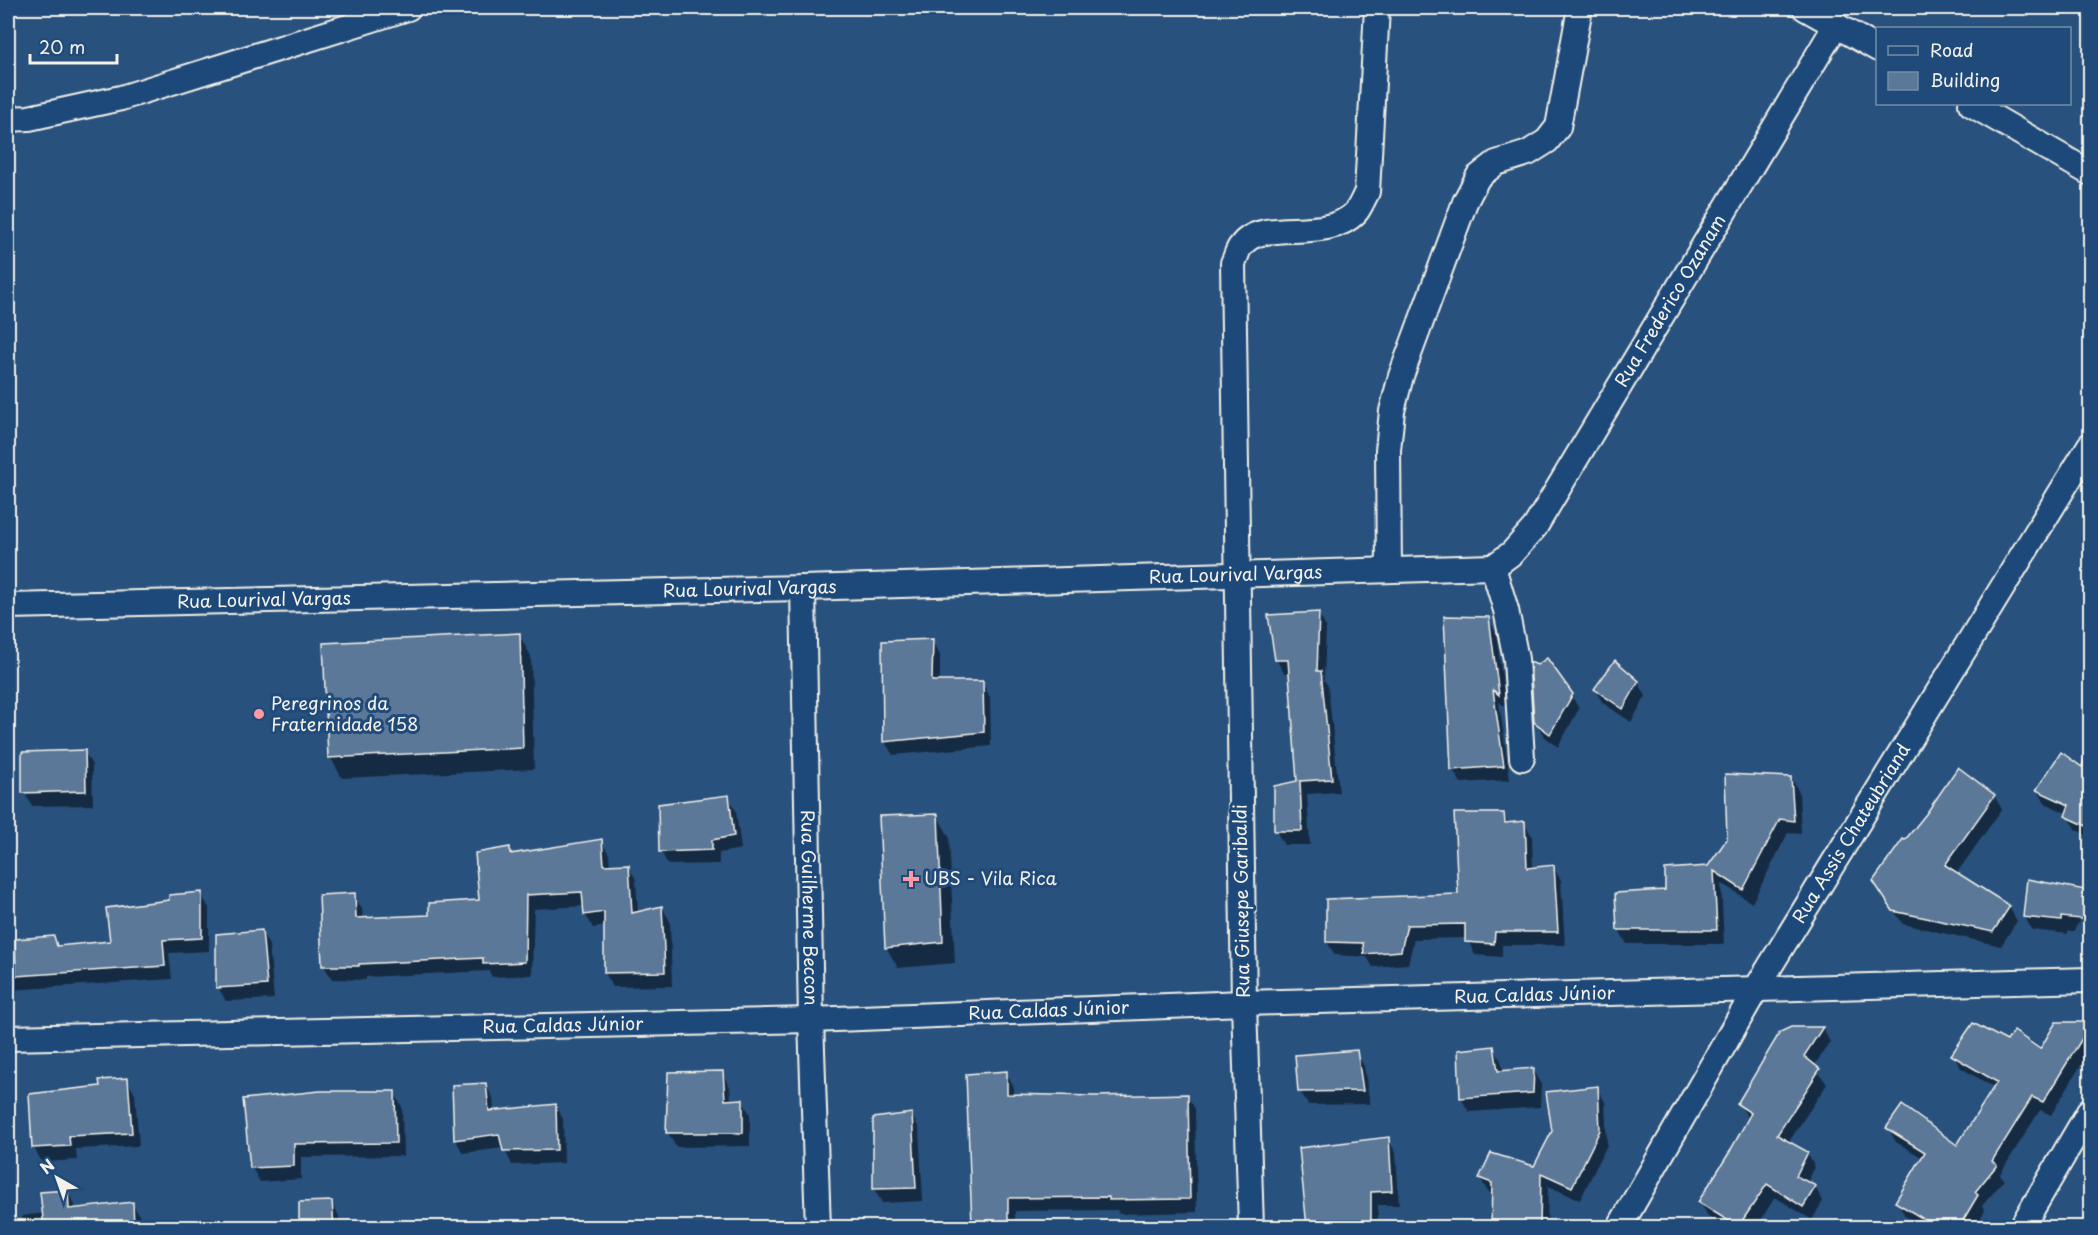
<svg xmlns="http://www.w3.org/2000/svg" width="2098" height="1235" viewBox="0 0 2098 1235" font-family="'Playpen Sans',sans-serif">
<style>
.shadow{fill:#0007}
.building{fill:#5b7899;stroke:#f4f1e8;stroke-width:1.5}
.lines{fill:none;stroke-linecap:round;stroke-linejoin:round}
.minor-casing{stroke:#f4f1e8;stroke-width:28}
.minor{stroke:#1f4a7a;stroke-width:24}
.poi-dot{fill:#ff9aa2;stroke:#1f4a7a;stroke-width:2}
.labels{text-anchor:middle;stroke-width:6;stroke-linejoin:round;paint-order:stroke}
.street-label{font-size:18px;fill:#f4f1e8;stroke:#1f4a7a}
.poi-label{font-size:18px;fill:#f4f1e8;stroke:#1f4a7a;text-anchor:start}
</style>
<rect width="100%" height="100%" fill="#28517e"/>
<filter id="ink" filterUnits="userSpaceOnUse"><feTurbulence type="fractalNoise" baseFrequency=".0167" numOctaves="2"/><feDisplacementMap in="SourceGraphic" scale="12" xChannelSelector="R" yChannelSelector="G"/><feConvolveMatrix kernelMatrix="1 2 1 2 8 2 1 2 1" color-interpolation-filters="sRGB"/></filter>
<g filter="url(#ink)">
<g class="shadow">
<path d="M1318 613 1326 627 1324 680 1328 686 1339 792 1307 794 1310 845H1284L1276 831 1298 782 1291 673H1284L1276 659Z"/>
<path d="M1488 619 1496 633 1506 707 1499 702 1510 780 1461 783 1453 770Z"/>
<path d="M519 635 531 656 534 769 342 778 330 757Z"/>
<path d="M932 641 940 655V683H982L990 697 991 746 893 755 885 742Z"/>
<path d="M1638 682 1646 696 1631 722 1603 703 1595 690Z"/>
<path d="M8 689 9 758H8Z"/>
<path d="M1571 695 1579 709 1558 747 1544 736 1536 721Z"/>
<path d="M84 751 92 765 93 805 32 806 24 792Z"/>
<path d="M2090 775V837L2075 829 2068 814 2045 803 2038 790Z"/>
<path d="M1791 778 1799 792 1801 834 1788 833 1752 903 1721 883 1724 944H1627L1619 930 1666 892 1709 868 1728 839Z"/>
<path d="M1994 796 2002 809 1956 874 2009 907 2017 921 2001 946 1903 924 1883 895Z"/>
<path d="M728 797 736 811 741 849 719 853V864L668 865 661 851Z"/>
<path d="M1503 814 1509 824 1524 823 1532 836 1533 869 1553 867 1561 880 1565 945H1502V957L1475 955 1467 938 1414 939 1408 964 1373 967 1367 957 1335 955 1327 942 1459 896Z"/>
<path d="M937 816 949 836 955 963 898 968 886 947Z"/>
<path d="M601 841 609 854 610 866 628 865 636 879 638 913 662 908 670 921 672 986 613 987 605 973 606 926 593 928 585 914V906L534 909 532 975 492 977 489 971 366 977V980L332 979 324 966 354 895 362 909 363 919 431 916 480 902 509 849 513 855Z"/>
<path d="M201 894 209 908V951L169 953 172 979 11 990 12 1006H8V941L54 937 59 947 111 942 171 901Z"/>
<path d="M2088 904 2074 931H2068V934L2032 930 2024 916Z"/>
<path d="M261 931 269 945 274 999 226 1001 218 987Z"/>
<path d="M2090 1023V1050L2051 1115 2040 1110 2000 1174 2004 1180 1982 1206 1985 1210 1975 1228H1913L1916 1223 1905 1216 1897 1202 1923 1158 1896 1142 1888 1128 1957 1148 1995 1088 1961 1068 1953 1055 2007 1043 2041 1051Z"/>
<path d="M1791 1028H1823L1830 1042 1814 1066 1827 1084 1788 1143 1807 1153 1815 1167 1807 1183 1815 1187 1823 1201 1812 1220 1775 1197 1756 1228H1726L1708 1216 1700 1202 1730 1154 1749 1119 1739 1104Z"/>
<path d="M1493 1048 1501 1061 1503 1072 1533 1069 1541 1083 1540 1107 1469 1112 1461 1098Z"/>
<path d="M1356 1052 1364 1066 1370 1104 1308 1105 1300 1091Z"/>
<path d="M669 1073H722L730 1087 731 1101H742L750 1114V1146L676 1147 668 1133Z"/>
<path d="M1006 1073 1014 1087V1095L1096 1098 1187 1095 1195 1109 1197 1212 1119 1214 1117 1210 1015 1211V1228H975L968 1075Z"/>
<path d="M127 1080 135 1094 139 1146 76 1149 77 1160 42 1162 34 1148 31 1095 101 1087Z"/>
<path d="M485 1084 493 1098 494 1112 555 1105 563 1119 564 1163 512 1165 504 1148 463 1153 455 1139Z"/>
<path d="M1597 1088 1605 1102 1607 1145 1580 1200 1548 1186 1547 1228H1492L1494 1194 1488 1192 1480 1178 1535 1168Z"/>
<path d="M394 1093 402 1107 403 1156 301 1157V1179L260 1182 252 1168 245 1100Z"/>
<path d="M911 1114 919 1128 923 1201 882 1203 874 1189V1119Z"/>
<path d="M1388 1139 1396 1153 1399 1205H1378V1228H1308L1301 1149Z"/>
<path d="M67 1191 75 1205V1210L132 1203 140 1217V1228H22V1216L44 1213Z"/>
<path d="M331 1202 339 1216 340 1228H301V1203Z"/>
</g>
<g class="building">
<path d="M1319 612 1317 671H1321L1332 779 1300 781 1302 831H1274V786L1297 781 1288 660H1275L1268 615Z"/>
<path d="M1444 616 1489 617 1499 695 1493 690 1504 766 1451 770Z"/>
<path d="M520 633 523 748 328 758 323 643Z"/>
<path d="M933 639 932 681H983L984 732 883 742 882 641Z"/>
<path d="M1547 658 1573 694 1550 734 1534 722 1530 662 1537 665Z"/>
<path d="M1615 660 1639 681 1623 709 1594 689Z"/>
<path d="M85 750 86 791 22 793V752Z"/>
<path d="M2061 752 2082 767 2086 753 2091 754V828L2065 816 2069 805 2036 790Z"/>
<path d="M1958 767 1995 795 1945 865 2010 906 1993 932 1893 911 1873 881 1903 839 1905 840 1926 814Z"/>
<path d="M1725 774 1791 777 1794 821 1780 819 1743 890 1714 871 1717 930H1617L1615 893 1665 890V869L1708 866 1727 839Z"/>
<path d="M729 795 734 836 712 840V850L659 852 658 804Z"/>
<path d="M1454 813H1504L1505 823 1525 821 1527 868 1554 865 1558 932H1495L1494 944 1465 942V924L1407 925 1401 951 1364 954 1363 943 1326 942V899L1458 894Z"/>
<path d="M938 814 943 942 885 948 879 816Z"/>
<path d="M602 839 604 865 629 864 632 913 662 906 665 972 604 973V912L584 915 582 892 526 895 525 962 483 964V958L359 964V966H322L319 895 355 893 356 918 429 915V903L479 900 475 853 510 847V854Z"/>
<path d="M2027 879 2091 891V920L2061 917V921L2023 917Z"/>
<path d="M202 892V938L163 940 165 966 16 976 15 939 54 936 57 946 110 941 106 908 169 900V895Z"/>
<path d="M262 930 267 985 216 988V934Z"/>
<path d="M2056 1022H2091V1024L2043 1102 2032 1097 1992 1161 1997 1165 1975 1192 1978 1195 1959 1227H1937L1895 1202 1925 1152 1886 1128 1902 1105 1957 1145 1997 1082 1951 1055 1973 1023 2007 1041 2014 1031 2040 1049Z"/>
<path d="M1791 1027H1823L1804 1056 1820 1069 1777 1135 1808 1152 1796 1176 1816 1186 1803 1207 1767 1184 1738 1227 1698 1202 1729 1153 1751 1113 1737 1104 1780 1032Z"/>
<path d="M1494 1046 1498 1071 1534 1068 1533 1093 1460 1098 1458 1050Z"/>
<path d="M1357 1050 1363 1091 1298 1092 1295 1055Z"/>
<path d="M723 1071 725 1100 743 1099V1133H666L668 1072Z"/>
<path d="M1007 1071V1094L1096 1096 1188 1094 1190 1199 1109 1200V1197L1008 1198V1224L972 1225 966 1074Z"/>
<path d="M128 1078 132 1133 69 1136 70 1146 32 1148 29 1094 100 1086 99 1080Z"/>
<path d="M486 1083 489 1111 556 1104 557 1150 503 1151 499 1134 454 1140 452 1085Z"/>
<path d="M1598 1086 1600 1130 1572 1187 1541 1173 1540 1227H1491L1492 1183 1479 1178 1491 1153 1534 1166 1552 1131 1546 1092Z"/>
<path d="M320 1091H395L396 1143 294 1144V1166L250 1168 243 1099Z"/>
<path d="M912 1113 916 1188 873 1189V1118Z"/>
<path d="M1389 1137 1392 1191 1371 1192V1227H1307L1299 1148Z"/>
<path d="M68 1190 69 1209 133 1202 134 1227H44L40 1192Z"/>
<path d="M332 1201 334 1227H299V1202Z"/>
</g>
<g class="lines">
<defs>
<g id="minor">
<path d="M1805 8 1878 49"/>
<path d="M1971 104 2090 173"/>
<path d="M8 119 29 118 121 98 408 8"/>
<path id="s1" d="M1493 567 1512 553 1535 527 1836 25"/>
<path d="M1493 567 1506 610 1516 659 1522 758"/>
<path d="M1389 570 1388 450 1392 411 1401 376 1465 202 1478 177 1496 163 1528 153 1547 141 1558 127 1580 8"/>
<path id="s2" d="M803 588 811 1020 818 1228"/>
<path id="s3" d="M8 606 803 588 1493 567"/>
<path id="s4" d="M8 1038 811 1020 1244 1003 2090 980"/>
<path d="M1251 1228 1244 1003 1233 263C1236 258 1237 250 1241 246 1261 216 1325 244 1355 213 1360 208 1363 199 1367 192L1377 8"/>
<path id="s5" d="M1619 1228 1756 989 2090 445"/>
<path d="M2021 1228 2090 1110"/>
</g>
</defs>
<use href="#minor" class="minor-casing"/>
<use href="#minor" class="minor"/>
</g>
</g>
<g class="poi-dot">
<circle cx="259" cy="714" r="6"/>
<path d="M908 870h6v6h6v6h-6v6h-6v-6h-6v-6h6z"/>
</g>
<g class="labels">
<g class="street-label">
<text dy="6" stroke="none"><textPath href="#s1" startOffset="322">Rua Frederico Ozanam</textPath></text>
<text dy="6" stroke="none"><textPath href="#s3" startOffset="1228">Rua Lourival Vargas</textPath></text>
<text dy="6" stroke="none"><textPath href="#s3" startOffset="742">Rua Lourival Vargas</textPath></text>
<text dy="6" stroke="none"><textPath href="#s3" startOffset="256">Rua Lourival Vargas</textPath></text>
<text dy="6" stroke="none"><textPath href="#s5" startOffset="458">Rua Assis Chateubriand</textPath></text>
<text transform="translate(1242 901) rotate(-91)" y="6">Rua Giusepe Garibaldi</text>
<text dy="6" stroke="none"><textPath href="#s2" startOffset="320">Rua Guilherme Beccon</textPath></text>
<text dy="6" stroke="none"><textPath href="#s4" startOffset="1527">Rua Caldas Júnior</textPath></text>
<text dy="6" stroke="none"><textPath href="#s4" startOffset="1041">Rua Caldas Júnior</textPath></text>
<text dy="6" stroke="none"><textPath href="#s4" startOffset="555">Rua Caldas Júnior</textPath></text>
</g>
<g class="poi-label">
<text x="271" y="710">Peregrinos da<tspan x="271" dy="21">Fraternidade 158</tspan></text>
<text x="924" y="885">UBS - Vila Rica</text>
</g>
</g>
<rect width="2098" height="1235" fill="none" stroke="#1f4a7a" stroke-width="30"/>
<rect x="15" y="15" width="2068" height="1205" fill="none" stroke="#f4f1e8" stroke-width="2" filter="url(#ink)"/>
<rect x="1876" y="27" width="195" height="78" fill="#1f4a7a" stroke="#748da6" stroke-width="1.5"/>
<rect x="1888" y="46" width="30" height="9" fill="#1f4a7a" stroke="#748da6" stroke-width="1.5"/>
<text x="1930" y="57" font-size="18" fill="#f4f1e8">Road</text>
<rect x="1888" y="72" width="30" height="18" fill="#5b7899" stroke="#748da6" stroke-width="1.5"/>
<text x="1930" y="87" font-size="18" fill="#f4f1e8">Building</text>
<g transform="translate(57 1178) rotate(320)" stroke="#1f4a7a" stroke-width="4.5" paint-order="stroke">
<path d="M0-4.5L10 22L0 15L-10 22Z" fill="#f4f1e8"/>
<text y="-9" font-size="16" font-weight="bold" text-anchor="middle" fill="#f4f1e8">N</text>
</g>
<path d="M30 54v9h87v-9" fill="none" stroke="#f4f1e8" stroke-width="3"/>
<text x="39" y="54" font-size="18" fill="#f4f1e8" stroke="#1f4a7a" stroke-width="4.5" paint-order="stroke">20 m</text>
</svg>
